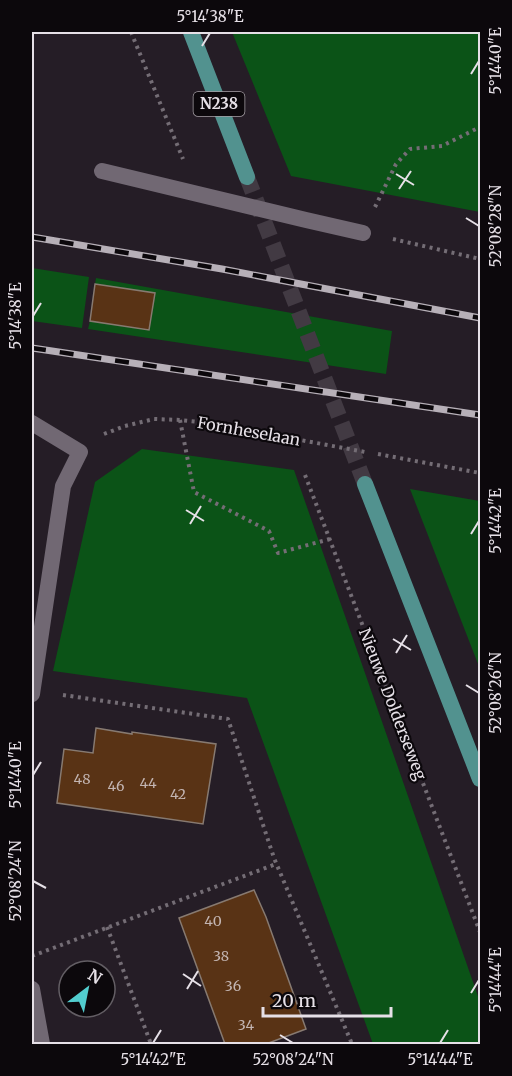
<svg xmlns="http://www.w3.org/2000/svg" width="512" height="1076" viewBox="0 0 512 1076" font-family="Merriweather,serif">
<style>
.green{fill:#0b5317}
.building{fill:#593315;stroke:#877a71;stroke-width:1.5}
.lines{fill:none;stroke-linecap:round;stroke-linejoin:round}
.primary-tunnel{stroke:#423a43;stroke-width:16;stroke-dasharray:16 8;stroke-linecap:butt}
.path{stroke:#746d75;stroke-width:4;stroke-dasharray:3 4.5;stroke-linecap:butt}
.service{stroke:#716873;stroke-width:16}
.minor{stroke:#716873;stroke-width:16}
.primary{stroke:#52928f;stroke-width:16}
.rail-casing{stroke:#b7b0b8;stroke-width:7}
.rail{stroke:#0c080c;stroke-width:4.5;stroke-dasharray:14;stroke-linecap:butt}
.ticks{fill:none;stroke:#e6e0e7;stroke-width:2}
.labels{text-anchor:middle;stroke-width:4.5;stroke-linejoin:round;paint-order:stroke}
.number-label{font-size:14px;fill:#c3b5b2}
.shield{fill:#0c080c;stroke:#a59fa5;stroke-width:1.5}
.shield-label{font-size:15px;font-weight:bold;fill:#e6e0e7}
.street-label{font-size:16px;fill:#e6e0e7;stroke:#0c080c}
.neatline{fill:none;stroke:#e6e0e7;stroke-width:2}
.ticks-label{font-size:15px;text-anchor:middle;fill:#e6e0e7}
</style>
<rect width="100%" height="100%" fill="#251d26"/>
<g class="green">
<path d="M232 32H480V212L291 176Z"/>
<path d="M32 268 89 277 82 328 32 321Z"/>
<path d="M96 278 392 331 386 374 88 329 90 321 149 329 154 293 95 284Z"/>
<path d="M142 449 294 470 480 1002V1044H373L247 698 53 671 95 482Z"/>
<path d="M410 489 480 501V669Z"/>
</g>
<g class="building">
<path d="M95 284 155 293 149 330 90 321Z"/>
<path d="M96 728 132 734V732L216 744 203 824 57 803 64 749 93 753Z"/>
<path d="M254 890 266 917 306 1029 266 1044H225L179 918Z"/>
</g>
<g class="lines">
<path class="primary-tunnel" d="M247 177 365 484"/>
<g class="path">
<path d="M131 32 183 159"/>
<path d="M375 207 396 164 410 149 442 146 480 127"/>
<path d="M393 239 480 259"/>
<path d="M180 420 194 492 269 531 278 553 330 539"/>
<path d="M104 434 125 426 154 419 180 420 209 423 365 452"/>
<path d="M378 454 480 473"/>
<path d="M305 475 480 932"/>
<path d="M63 695 228 719 274 858 352 1044"/>
<path d="M107 927 151 1044"/>
<path d="M32 956 276 864"/>
</g>
<path class="service" d="M102 171 306 220 363 233"/>
<g class="minor">
<path d="M32 423 80 452 63 486 32 694"/>
<path d="M32 989 42 1044"/>
</g>
<g class="primary">
<path d="M191 32 247 177"/>
<path d="M365 484 480 779"/>
</g>
<defs>
<g id="rail">
<path d="M32 237 222 269 480 318"/>
<path d="M32 348 480 415"/>
</g>
</defs>
<use href="#rail" class="rail-casing"/>
<use href="#rail" class="rail"/>
</g>
<path class="ticks" d="M202 46 210 33M471 74 479 61M396 174 414 185M399 189 411 171M466 218 479 226M33 316 41 303M186 510 204 521M190 524 201 506M471 534 479 521M393 639 411 650M396 653 407 635M466 685 479 693M33 775 41 762M33 881 46 888M183 974 201 986M187 989 198 971M471 993 479 980M280 1035 293 1043M153 1043 161 1030M440 1043 448 1030"/>
<g class="labels">
<g class="number-label">
<text x="82" y="784">48</text>
<text x="148" y="788">44</text>
<text x="116" y="791">46</text>
<text x="178" y="799">42</text>
<text x="213" y="926">40</text>
<text x="221" y="961">38</text>
<text x="233" y="991">36</text>
<text x="246" y="1030">34</text>
</g>
<rect class="shield" x="193.5" y="92" width="51" height="24" rx="4.5"/>
<g class="shield-label">
<text x="219" y="109">N238</text>
</g>
<g class="street-label">
<text transform="translate(249 431) rotate(10)" y="6">Fornheselaan</text>
<text transform="translate(393 704) rotate(69)" y="6">Nieuwe Dolderseweg</text>
</g>
</g>
<rect width="512" height="1076" fill="none" stroke="#0c080c" stroke-width="66"/>
<g transform="translate(87 989) rotate(32)"><circle r="28" fill="#0c080c" stroke="#635e64" stroke-width="1.5"/>
<path d="M0-4.5L10 22L0 15L-10 22Z" fill="#52cdcf"/>
<text y="-9" font-size="16" font-weight="bold" text-anchor="middle" fill="#e6e0e7">N</text>
</g>
<path d="M263 1007v9h128v-9" fill="none" stroke="#e6e0e7" stroke-width="3"/>
<text x="272" y="1007" font-size="18" fill="#e6e0e7" stroke="#0c080c" stroke-width="4.5" paint-order="stroke">20 m</text>
<rect x="33" y="33" width="446" height="1010" class="neatline"/>
<g class="ticks-label">
<text x="210" y="22">5°14'38"E</text>
<text transform="translate(496 61) rotate(-90)" y="5">5°14'40"E</text>
<text transform="translate(496 226) rotate(-90)" y="5">52°08'28"N</text>
<text transform="translate(16 316) rotate(-90)" y="5">5°14'38"E</text>
<text transform="translate(496 521) rotate(-90)" y="5">5°14'42"E</text>
<text transform="translate(496 693) rotate(-90)" y="5">52°08'26"N</text>
<text transform="translate(16 775) rotate(-90)" y="5">5°14'40"E</text>
<text transform="translate(16 881) rotate(-90)" y="5">52°08'24"N</text>
<text transform="translate(496 980) rotate(-90)" y="5">5°14'44"E</text>
<text x="153" y="1065">5°14'42"E</text>
<text x="293" y="1065">52°08'24"N</text>
<text x="440" y="1065">5°14'44"E</text>
</g>
</svg>
